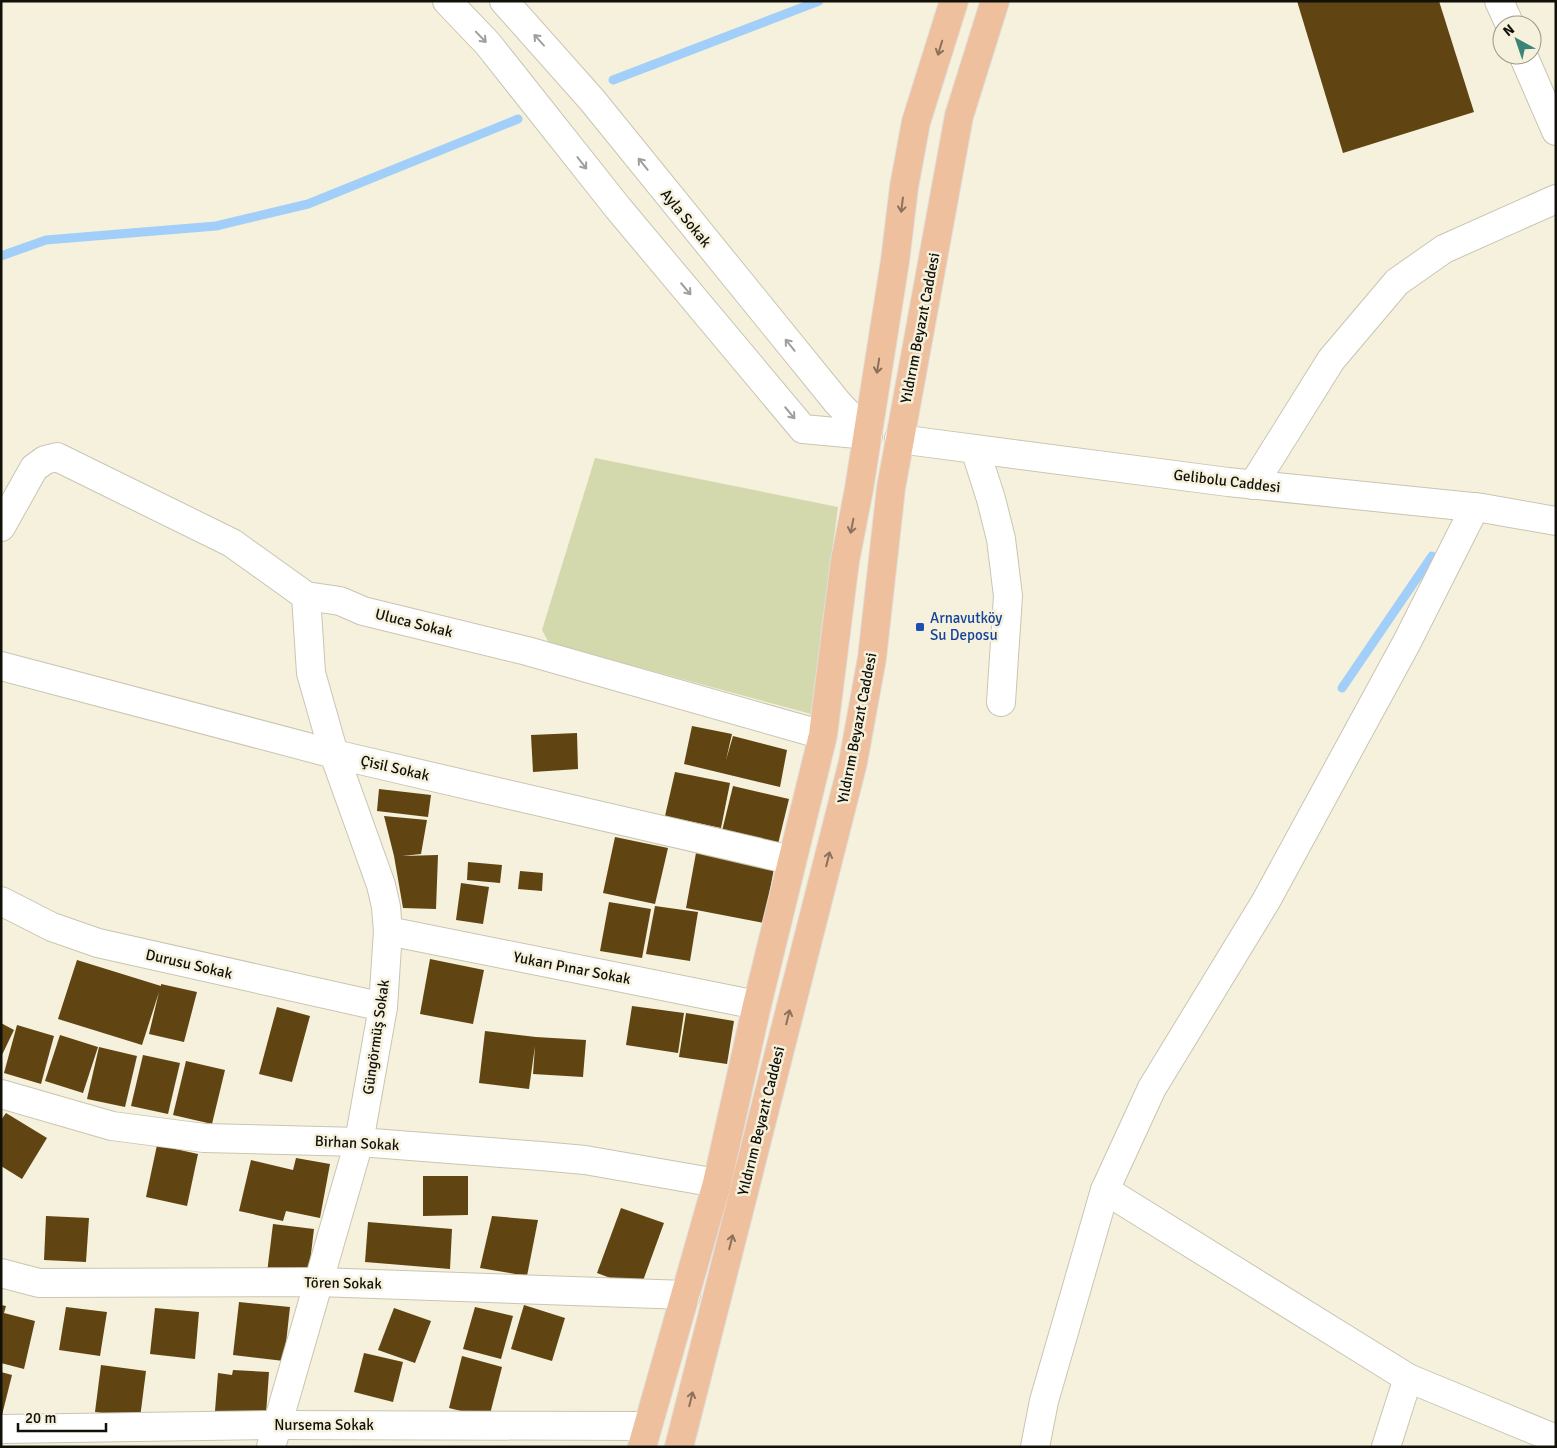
<svg xmlns="http://www.w3.org/2000/svg" width="1557" height="1448" viewBox="0 0 1557 1448" font-family="Signika,sans-serif">
<style>
.green{fill:#d3d9ac}
.lines{fill:none;stroke-linecap:round;stroke-linejoin:round}
.stream{stroke:#a2cff9;stroke-width:9}
.building{fill:#604412}
.minor-casing{stroke:#c9c5b2;stroke-width:30}
.major-casing{stroke:#dededd;stroke-width:30}
.minor{stroke:#fff;stroke-width:28}
.major{stroke:#efc09e;stroke-width:28}
.oneway{stroke:#a09f9d}
.oneway2{stroke:#8b715b}
.transit-dot{fill:#1a4fb4;stroke:#f5f1dc;stroke-width:2}
.labels{text-anchor:middle;stroke-width:5;stroke-linejoin:round;paint-order:stroke}
.street-label{font-size:15px;fill:#111009;stroke:#f5f1dc}
.transit-label{font-size:15px;fill:#164399;stroke:#f5f1dc;text-anchor:start}
</style>
<rect width="100%" height="100%" fill="#f5f1dc"/>
<path class="green" d="M595 458 838 507 811 714 549 643 542 630Z"/>
<g class="lines">
<g class="stream">
<path d="M613 80 819 1"/>
<path d="M1 256 46 240 216 226 308 204 518 119"/>
<path d="M1342 688 1432 556"/>
</g>
</g>
<g class="building">
<path d="M1297 1H1439L1474 112 1343 153Z"/>
<path d="M692 726 732 734 726 760 733 736 787 750 780 787 684 764Z"/>
<path d="M577 733 578 769 533 772 531 735Z"/>
<path d="M675 772 730 783 721 828 665 816Z"/>
<path d="M733 786 789 799 778 844 722 831Z"/>
<path d="M379 789 431 795 428 817 377 811Z"/>
<path d="M384 816 427 820 421 854 402 856 438 855 436 909 403 908 394 856Z"/>
<path d="M615 837 668 848 655 904 603 893Z"/>
<path d="M696 853 774 868 764 923 686 908Z"/>
<path d="M468 862 502 865 500 883 467 880Z"/>
<path d="M520 871 543 873 542 891 518 889Z"/>
<path d="M461 883 489 887 483 924 456 920Z"/>
<path d="M609 902 651 909 642 958 600 951Z"/>
<path d="M655 906 698 912 690 961 646 954Z"/>
<path d="M430 959 484 970 473 1024 420 1014Z"/>
<path d="M77 960 161 986V984L197 992 184 1042 149 1034 159 992 142 1045 58 1019Z"/>
<path d="M632 1006 684 1013 678 1053 626 1045Z"/>
<path d="M277 1007 310 1016 292 1082 259 1074Z"/>
<path d="M686 1013 734 1021 727 1064 679 1057Z"/>
<path d="M1 1023 14 1030 1 1057Z"/>
<path d="M17 1025 54 1036 41 1084 4 1073Z"/>
<path d="M485 1031 536 1037 586 1040 583 1077 533 1074 535 1046 529 1089 479 1083Z"/>
<path d="M60 1035 98 1047 83 1093 45 1081Z"/>
<path d="M99 1047 137 1056 125 1107 87 1099Z"/>
<path d="M143 1055 180 1063 168 1114 131 1106Z"/>
<path d="M186 1061 225 1070 212 1124 173 1115Z"/>
<path d="M6 1113 47 1138 22 1179 1 1166V1120Z"/>
<path d="M157 1145 198 1154 187 1206 146 1197Z"/>
<path d="M296 1158 330 1164 320 1218 286 1211 283 1221 239 1211 251 1160 293 1170Z"/>
<path d="M423 1176H468V1215L423 1216Z"/>
<path d="M621 1208 664 1223 640 1289 597 1273Z"/>
<path d="M46 1216 89 1218 86 1262 44 1260Z"/>
<path d="M492 1216 538 1220 527 1276 480 1268Z"/>
<path d="M368 1222 452 1229 450 1269 365 1262Z"/>
<path d="M273 1224 314 1229 308 1278 267 1273Z"/>
<path d="M239 1302 290 1307 284 1361 233 1355Z"/>
<path d="M1 1305 6 1306 4 1313 35 1321 24 1369 1 1363Z"/>
<path d="M524 1305 565 1318 552 1361 511 1349Z"/>
<path d="M66 1307 107 1312 100 1356 59 1350Z"/>
<path d="M475 1307 513 1316 501 1359 463 1349Z"/>
<path d="M155 1308 199 1312 195 1359 150 1354Z"/>
<path d="M394 1308 431 1321 415 1363 378 1350Z"/>
<path d="M364 1353 403 1362 393 1402 354 1392Z"/>
<path d="M462 1356 502 1367 489 1418 449 1408Z"/>
<path d="M101 1365 146 1371 140 1418 95 1412Z"/>
<path d="M233 1370 269 1372 266 1414 215 1411 218 1373 232 1375Z"/>
<path d="M1 1372 12 1375 2 1415H1Z"/>
</g>
<g class="lines">
<defs>
<g id="minor">
<path d="M447 1 488 44 618 208 803 429 868 435"/>
<path d="M504 1 592 100 837 402 868 435"/>
<path d="M1499 1 1510 25"/>
<path d="M1523 55 1556 131"/>
<path d="M899 439 1228 482 1482 508 1556 521"/>
<path d="M975 449 991 499 1001 539 1008 596 1001 702"/>
<path d="M1253 485 1331 360 1397 282 1444 249 1556 199"/>
<path d="M1 527 34 468 45 460 57 457 232 543 306 596 340 601 363 611 527 651 823 735"/>
<path d="M1 666 334 754 791 860"/>
<path d="M1 901 52 927 98 943 383 1007"/>
<path d="M388 931 757 1005"/>
<path d="M1 1094 112 1126 204 1138 359 1142 541 1156 585 1160 717 1183"/>
<path d="M1105 1190 1408 1378 1556 1439"/>
<path d="M1 1273 39 1283 318 1282 686 1295"/>
<path d="M1 1429 276 1425 647 1426"/>
<path d="M271 1447 359 1142 383 1007 388 931 386 907 381 885 334 754 311 673 306 596"/>
<path d="M1035 1447 1044 1401 1105 1190 1152 1088 1266 901 1407 642 1475 507"/>
<path d="M1386 1447 1408 1378"/>
</g>
<g id="major">
<path d="M642 1447 717 1183 757 1005 823 735 845 561 859 489 895 261 904 187 916 122 954 1"/>
<path d="M679 1447 853 762 872 658 891 488 959 116 995 1"/>
</g>
</defs>
<use href="#minor" class="minor-casing"/>
<use href="#major" class="major-casing"/>
<use href="#minor" class="minor"/>
<use href="#major" class="major"/>
</g>
<defs><path id="oneway-shaft" d="M-6 0H5M1.5-3L5.5 0L1.5 3" fill="none" stroke-width="1.6" stroke-linecap="round" stroke-linejoin="round" transform="scale(1.25)"/></defs>
<g class="oneway">
<use href="#oneway-shaft" transform="translate(481 37) rotate(46)"/>
<use href="#oneway-shaft" transform="translate(539 40) rotate(-132)"/>
<use href="#oneway-shaft" transform="translate(582 163) rotate(52)"/>
<use href="#oneway-shaft" transform="translate(643 164) rotate(-129)"/>
<use href="#oneway-shaft" transform="translate(686 289) rotate(50)"/>
<use href="#oneway-shaft" transform="translate(790 345) rotate(-129)"/>
<use href="#oneway-shaft" transform="translate(790 413) rotate(50)"/>
</g>
<g class="oneway2">
<use href="#oneway-shaft" transform="translate(940 48) rotate(107)"/>
<use href="#oneway-shaft" transform="translate(902 205) rotate(97)"/>
<use href="#oneway-shaft" transform="translate(878 366) rotate(99)"/>
<use href="#oneway-shaft" transform="translate(852 526) rotate(101)"/>
<use href="#oneway-shaft" transform="translate(828 859) rotate(-76)"/>
<use href="#oneway-shaft" transform="translate(788 1017) rotate(-76)"/>
<use href="#oneway-shaft" transform="translate(731 1242) rotate(-76)"/>
<use href="#oneway-shaft" transform="translate(691 1399) rotate(-76)"/>
</g>
<rect class="transit-dot" x="915" y="622" width="10" height="10" rx="2.5"/>
<g class="labels">
<g class="street-label">
<text transform="translate(686 218) rotate(51)" y="5">Ayla Sokak</text>
<text transform="translate(920 328) rotate(-79)" y="5">Yıldırım Beyazıt Caddesi</text>
<text transform="translate(1227 481) rotate(7)" y="5">Gelibolu Caddesi</text>
<text transform="translate(414 623) rotate(14)" y="5">Uluca Sokak</text>
<text transform="translate(857 728) rotate(-79)" y="5">Yıldırım Beyazıt Caddesi</text>
<text transform="translate(395 768) rotate(13)" y="5">Çisil Sokak</text>
<text transform="translate(189 964) rotate(13)" y="5">Durusu Sokak</text>
<text transform="translate(572 968) rotate(11)" y="5">Yukarı Pınar Sokak</text>
<text transform="translate(376 1037) rotate(-82)" y="5">Güngörmüş Sokak</text>
<text transform="translate(761 1121) rotate(-76)" y="5">Yıldırım Beyazıt Caddesi</text>
<text transform="translate(357 1143) rotate(3)" y="5">Birhan Sokak</text>
<text transform="translate(343 1283) rotate(1)" y="5">Tören Sokak</text>
<text x="324" y="1430">Nursema Sokak</text>
</g>
<g class="transit-label">
<text x="930" y="623">Arnavutköy<tspan x="930" dy="17">Su Deposu</tspan></text>
</g>
</g>
<rect width="1557" height="1448" fill="none" stroke="#111009" stroke-width="5"/>
<g transform="translate(1517 40) rotate(320)"><circle r="24" fill="#f5f1dc" stroke="#9a9788"/>
<path d="M0-4L9 19L0 12L-9 19Z" fill="#3e8378"/>
<text y="-8" font-size="14" font-weight="bold" text-anchor="middle" fill="#111009">N</text>
</g>
<path d="M18 1423v8h88v-8" fill="none" stroke="#111009" stroke-width="2.5"/>
<text x="25" y="1423" font-size="15" fill="#111009" stroke="#f5f1dc" stroke-width="4" paint-order="stroke">20 m</text>
</svg>
